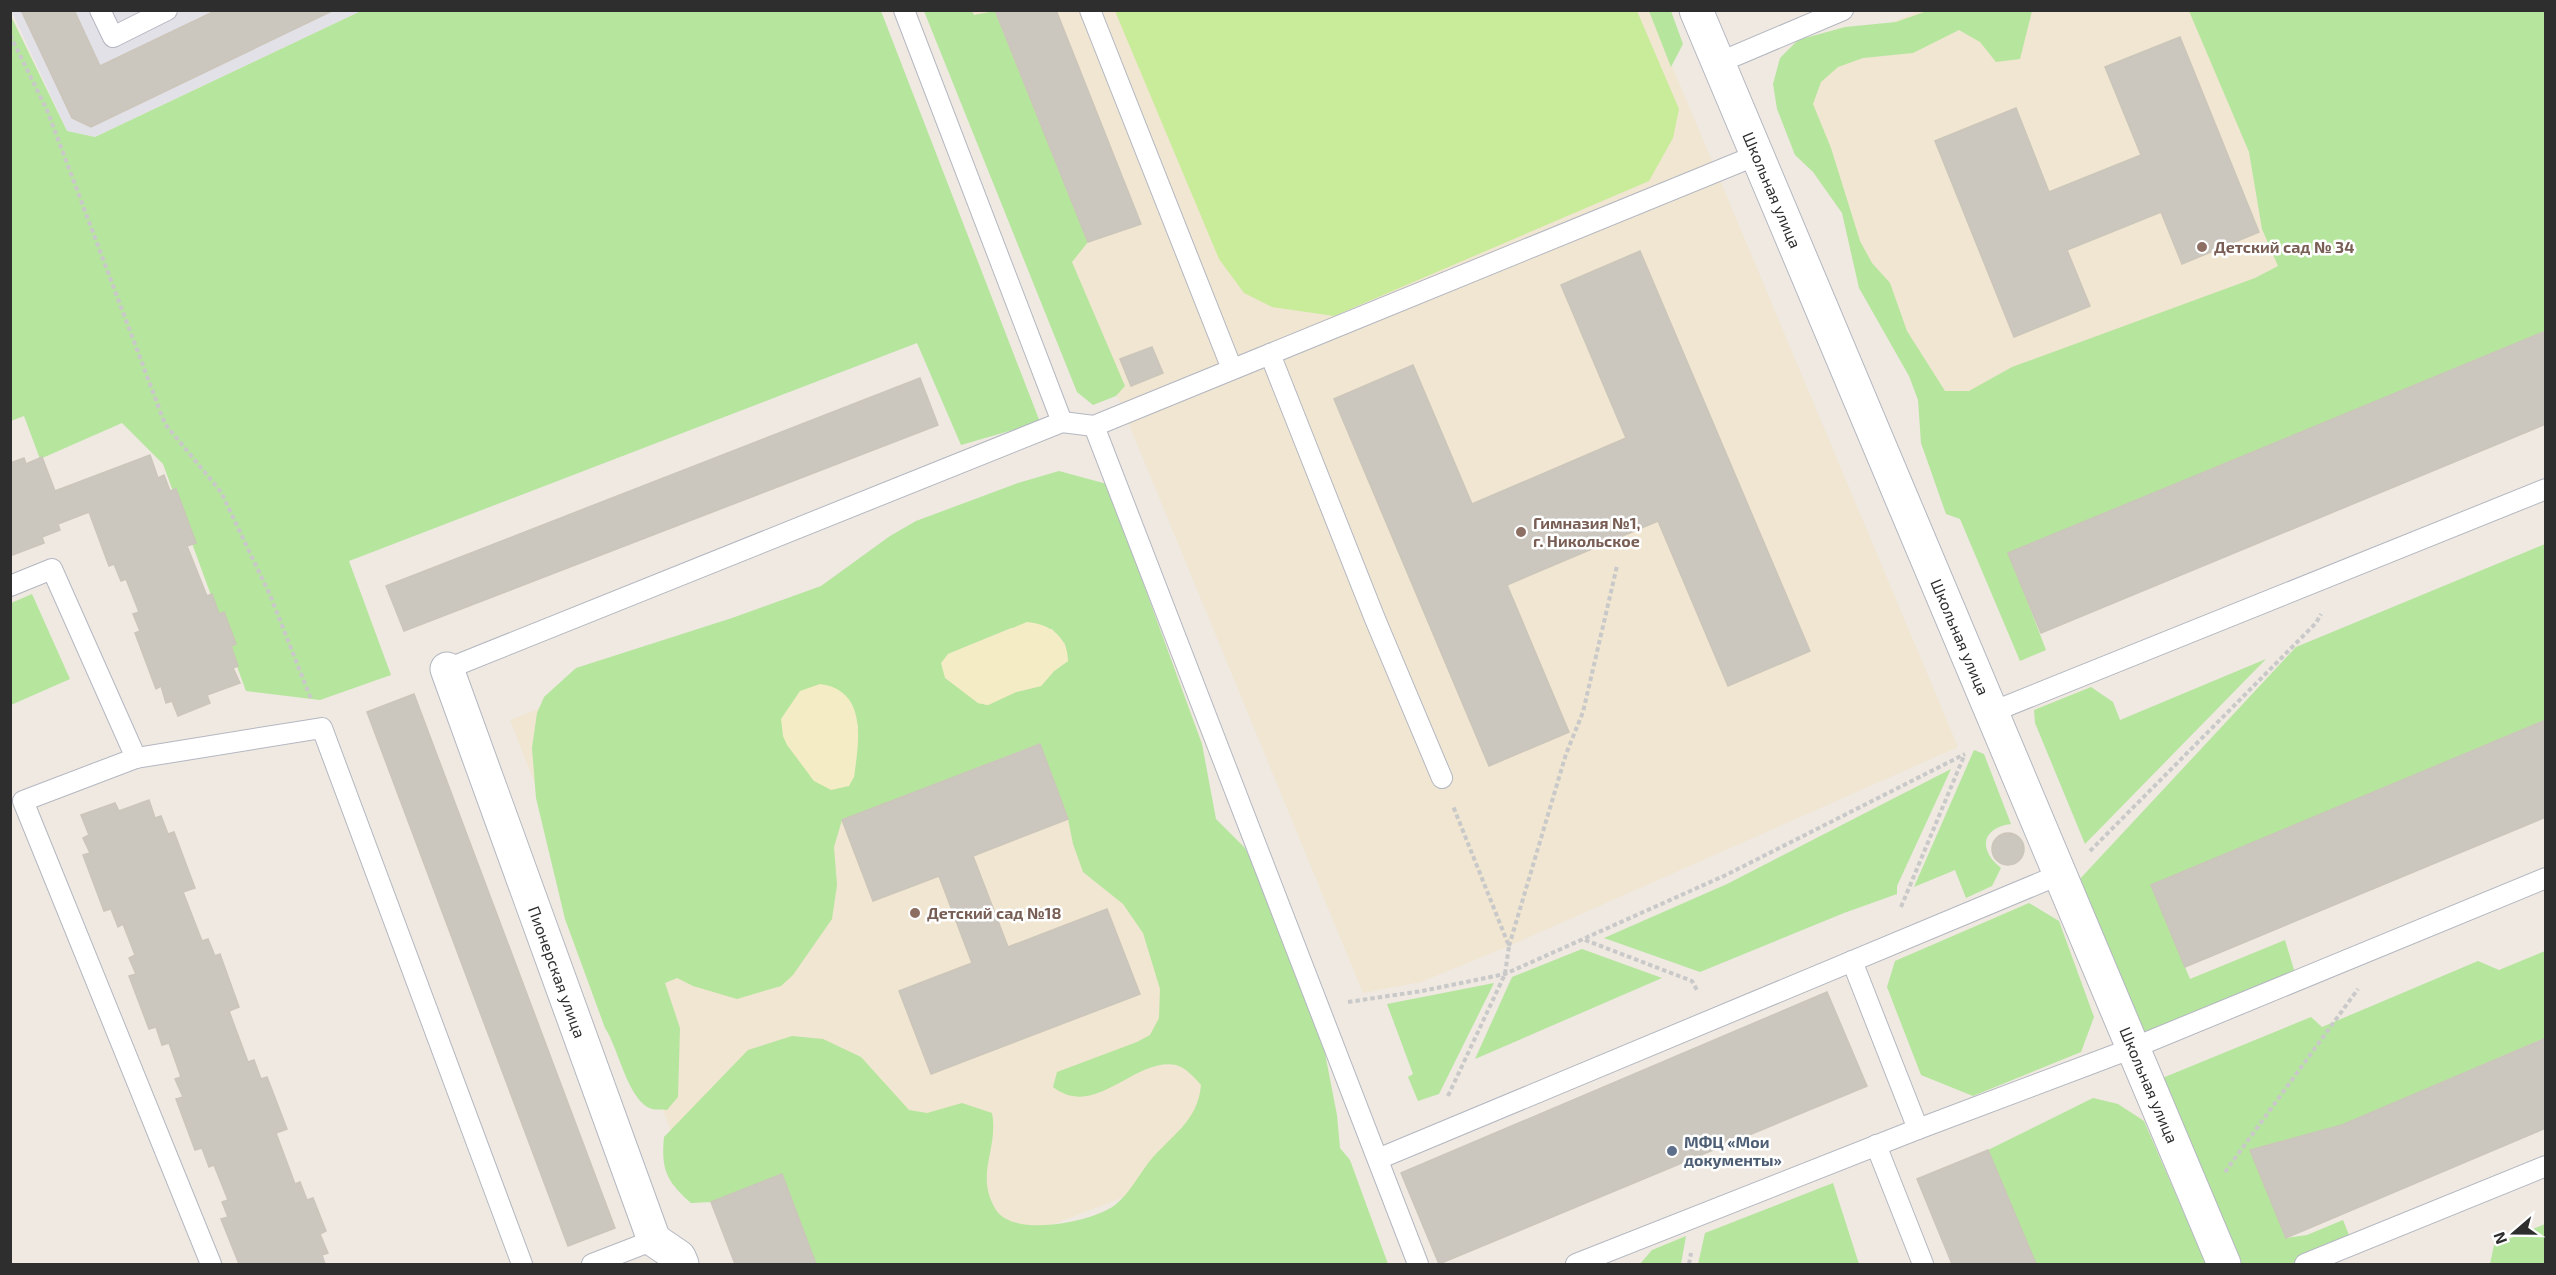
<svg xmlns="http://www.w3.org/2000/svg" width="2556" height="1275" viewBox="0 0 2556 1275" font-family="'Exo 2',sans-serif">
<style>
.industrial{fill:#e3e1e8}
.education{fill:#f0e6d1}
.green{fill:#b6e59e;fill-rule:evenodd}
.sand{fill:#f3ecc5}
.pitch{fill:#c9ec9a}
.building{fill:#cbc7bf;stroke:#cbc5ba;stroke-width:1.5}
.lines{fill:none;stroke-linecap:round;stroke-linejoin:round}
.service-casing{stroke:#b4b7c1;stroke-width:22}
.minor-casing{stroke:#b4b7c1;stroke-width:35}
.path{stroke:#c9c9c9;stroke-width:4;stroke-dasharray:4.5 3;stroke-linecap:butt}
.service{stroke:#fff;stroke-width:20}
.minor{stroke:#fff;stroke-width:33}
.education-dot{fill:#8d6e63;stroke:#fff;stroke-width:2}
.service-dot{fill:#5c6f8a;stroke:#fff;stroke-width:2}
.labels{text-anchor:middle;stroke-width:5;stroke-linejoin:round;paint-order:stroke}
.street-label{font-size:16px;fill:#2e2e2e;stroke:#fff}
.education-label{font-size:16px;font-weight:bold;fill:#785e54;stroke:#fff;text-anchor:start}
.service-label{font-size:16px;font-weight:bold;fill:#4e5e75;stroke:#fff;text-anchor:start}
</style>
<rect width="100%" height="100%" fill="#efe9e1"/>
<path class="industrial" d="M11 10 361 11 95 137 67 131Z"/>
<g class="education">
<path d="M959 11H1649L1958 747 1509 946 1421 982 1363 993Z"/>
<path d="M1918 11H2450L2545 233 1959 489 1783 69Z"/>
<path d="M1082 496 1325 1119 951 1264 846 1107 686 1169 510 720Z"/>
</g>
<g class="green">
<path d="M361 11H881L1040 422 961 445 917 343 349 561 391 675 320 700 246 691 163 464 122 423 40 459 24 416 11 421 10 14 67 131 95 137Z"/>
<path d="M924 11H972L974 15 995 11 1088 242 1072 262 1125 386 1116 396 1093 405 1077 392Z"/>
<path d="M1649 11H1671L1683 44 1671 67Z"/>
<path d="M1927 11H2032L2020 59 1996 62 1980 42 1959 30 1913 53 1863 58 1838 67 1821 82 1813 104 1831 148 1860 241 1872 263 1890 283 1907 331 1945 391H1969L2012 367 2255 278 2278 266 2262 229 2249 152 2189 11H2545V331L2009 553 2046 650 2020 661 1960 519 1946 514 1921 443 1918 400 1909 376 1859 288 1842 213 1813 172 1795 155 1777 109 1773 84 1780 58 1798 40 1845 27 1896 22Z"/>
<path d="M1059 471 1107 484 1202 744 1216 819 1245 848 1269 896 1322 1038 1337 1115 1340 1148 1350 1160 1388 1264H816L782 1174 711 1202 691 1203C666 1181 661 1169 664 1137L748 1050 792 1036 823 1039 861 1057 909 1110 927 1113 962 1103 992 1113C999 1150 974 1174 996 1210 1014 1238 1093 1222 1115 1205 1130 1193 1138 1176 1149 1162 1170 1136 1198 1122 1201 1085 1195 1078 1185 1067 1176 1065 1134 1057 1096 1120 1053 1087L1057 1072 1137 1042 1150 1035 1159 1018 1160 989 1143 933 1123 904 1083 872 1073 844 1068 819 1039 744 842 820 834 847 837 885 832 919 793 975 781 986 737 999 693 986 677 978 665 983 680 1028 678 1097 667 1110C663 1109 656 1110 652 1109 628 1102 619 1049 605 1028L565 919 536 798 532 748 537 713 544 697 576 668 732 618 821 586 890 536 916 521 1018 483ZM1011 628 1052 629 1065 644 1068 661 1054 671 1041 686 1016 692 988 705 978 703 960 689 948 654ZM858 725 854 777 814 781 783 736Z"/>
<path d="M2545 544V720L2151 885 2190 979 2285 940 2295 973 2146 1036 2078 881 2296 647Z"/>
<path d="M32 594 70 679 11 705V603Z"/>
<path d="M2266 659 2085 844 2035 723 2034 710 2091 687 2113 702 2120 720Z"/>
<path d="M1974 750 1984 754 2011 824C1980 828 1979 851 2001 868L1992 886 1966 898 1955 870 1914 887Z"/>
<path d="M1951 769 1897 886V894L1844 913 1700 972 1604 938 1727 884Z"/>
<path d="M2029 903 2059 921 2094 1017 2081 1052 1973 1096 1921 1075 1887 987 1895 961Z"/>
<path d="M1582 949 1662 978 1475 1059 1512 977Z"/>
<path d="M2545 951V1038L2342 1125 2251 1150 2286 1238 2307 1235 2343 1220 2351 1240 2290 1264H2234L2160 1079 2311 1017 2322 1027 2478 961 2499 970Z"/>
<path d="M1494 983 1439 1094 1418 1101 1408 1077 1413 1074 1387 1004Z"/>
<path d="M2093 1098 2118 1104 2144 1121 2206 1264H2036L1988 1150Z"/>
<path d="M1833 1183 1859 1264H1698L1705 1233Z"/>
<path d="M2545 1224V1264H2490L2494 1245Z"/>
<path d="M1686 1236 1681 1264H1640L1652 1250Z"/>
</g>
<g class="sand">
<path d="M1027 622C1050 624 1068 637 1068 661L1054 671 1041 686 1016 692 988 705 978 703 945 678 941 663 948 654Z"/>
<path d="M820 684C868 690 859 742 854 777L849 786 831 790 814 781 787 745 783 736 781 719 800 691Z"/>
</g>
<path class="pitch" d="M1115 11H1637L1679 109 1673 138 1649 181 1334 316 1272 307 1244 293 1219 259Z"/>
<g class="building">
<path d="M21 10H74L100 66 217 10H334L91 127 72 118Z"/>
<path d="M995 10H1056L1141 224 1088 242Z"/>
<path d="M2180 37 2259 232 2182 264 2161 212 2067 250 2090 306 2014 337 1935 141 2016 108 2049 192 2141 155 2105 67Z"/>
<path d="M1640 251 1810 651 1728 686 1658 521 1507 585 1569 732 1489 766 1334 399 1413 365 1472 504 1626 438 1561 285Z"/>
<path d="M2546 331V424L2041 633 2008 553Z"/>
<path d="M1152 347 1163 373 1131 386 1120 359Z"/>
<path d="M920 378 938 425 404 631 386 586Z"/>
<path d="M150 455 158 478 164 475 170 491 176 489 196 543 187 546 207 596 212 594 219 614 224 612 236 644 231 646 238 666 233 668 240 683 207 695 210 703 178 716 172 701 166 703 161 686 156 689 135 633 140 631 133 614 139 612 126 579 121 581 114 564 109 566 89 512 58 524 60 530 42 537 44 543 10 556V463L24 458 26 464 42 457 55 491Z"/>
<path d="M414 694 615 1228 568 1246 367 712Z"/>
<path d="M2546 720V817L2185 967 2151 885Z"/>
<path d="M1040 744 1068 819 973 856 1008 947 1107 909 1140 994 931 1074 899 991 972 963 939 876 873 901 842 820Z"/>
<path d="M149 800 155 818 161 816 168 834 174 832 195 888 183 892 202 941 208 939 215 956 220 954 239 1007 229 1011 248 1062 254 1060 261 1079 267 1077 287 1129 276 1133 295 1184 300 1182 307 1200 313 1198 326 1231 320 1234 328 1253 322 1255 325 1264H239L221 1219 228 1217 222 1202 228 1200 214 1165 209 1167 202 1148 195 1150 176 1099 183 1097 175 1079 181 1077 169 1043 162 1045 156 1027 149 1029 129 976 136 974 129 958 135 955 123 924 118 927 111 909 104 911 83 855 90 853 83 838 89 835 81 815 115 803 119 811Z"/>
<circle cx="2008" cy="849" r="16"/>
<path d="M1827 992 1867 1086 1439 1264 1401 1173Z"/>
<path d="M2546 1038V1128L2286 1238 2250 1150 2342 1125Z"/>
<path d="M1988 1150 2036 1264H1952L1917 1179Z"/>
<path d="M782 1174 816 1264H735L711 1202Z"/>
</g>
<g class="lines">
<defs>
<g id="service">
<path d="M100 10 113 37 167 10"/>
<path d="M904 10 1062 422"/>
<path d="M1090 10 1232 369"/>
<path d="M1718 63 1843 10"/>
<path d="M1270 354 1375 619 1442 778"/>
<path d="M1094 426 1418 1264"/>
<path d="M10 586 52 569 136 758"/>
<path d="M447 669 1062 422 1094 426 1757 155"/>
<path d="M1992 712 2546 489"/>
<path d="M1852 961 1918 1129"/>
<path d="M1876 1145 1923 1264"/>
<path d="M1378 1159 2061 874"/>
<path d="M211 1264 23 801 136 758 322 728 522 1264"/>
<path d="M592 1264 654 1240"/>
<path d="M1576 1264 1918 1129 2133 1048 2546 878"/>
<path d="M2305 1264 2546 1166"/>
</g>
<g id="minor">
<path d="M1696 10 2224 1264"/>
<path d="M447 669 654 1240 679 1257 682 1264"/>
</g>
</defs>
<use href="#service" class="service-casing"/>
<use href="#minor" class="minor-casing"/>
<g class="path">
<path d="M10 35 47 110 165 424 221 492 270 595 311 699"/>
<path d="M2090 851 2316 623 2321 614"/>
<path d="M1901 907 1964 756"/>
<path d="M1585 940 1692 981 1698 992"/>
<path d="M1509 946 1566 754 1583 712 1617 566"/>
<path d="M1348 1002 1422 991 1505 974 1726 875 1965 754"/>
<path d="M1448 1096 1505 974 1509 946 1453 806"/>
<path d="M2225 1172 2358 989"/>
<path d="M1689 1264 1691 1253"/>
</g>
<use href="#service" class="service"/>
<use href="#minor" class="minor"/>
</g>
<g class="education-dot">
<circle cx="2202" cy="247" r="6"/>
<circle cx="1521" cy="532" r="6"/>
<circle cx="915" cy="913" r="6"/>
</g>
<circle class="service-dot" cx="1672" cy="1151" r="6"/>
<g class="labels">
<g class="street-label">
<text transform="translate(1772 190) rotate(67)" y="6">Школьная улица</text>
<text transform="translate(1960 637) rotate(67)" y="6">Школьная улица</text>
<text transform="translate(557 972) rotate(70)" y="6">Пионерская улица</text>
<text transform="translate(2149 1085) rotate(67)" y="6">Школьная улица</text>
</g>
<g class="education-label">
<text x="2214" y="253">Детский сад № 34</text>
<text x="1533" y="529">Гимназия №1,<tspan x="1533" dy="18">г. Никольское</tspan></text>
<text x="927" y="919">Детский сад №18</text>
</g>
<g class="service-label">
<text x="1684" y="1148">МФЦ «Мои<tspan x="1684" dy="18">документы»</tspan></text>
</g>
</g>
<rect width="2556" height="1275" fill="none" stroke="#2e2e2e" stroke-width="24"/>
<g transform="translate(2514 1233) rotate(250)" stroke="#ffffff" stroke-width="4.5" paint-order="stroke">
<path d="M0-4.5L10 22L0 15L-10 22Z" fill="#2e2e2e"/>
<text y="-9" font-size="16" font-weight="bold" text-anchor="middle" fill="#2e2e2e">N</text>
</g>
</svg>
